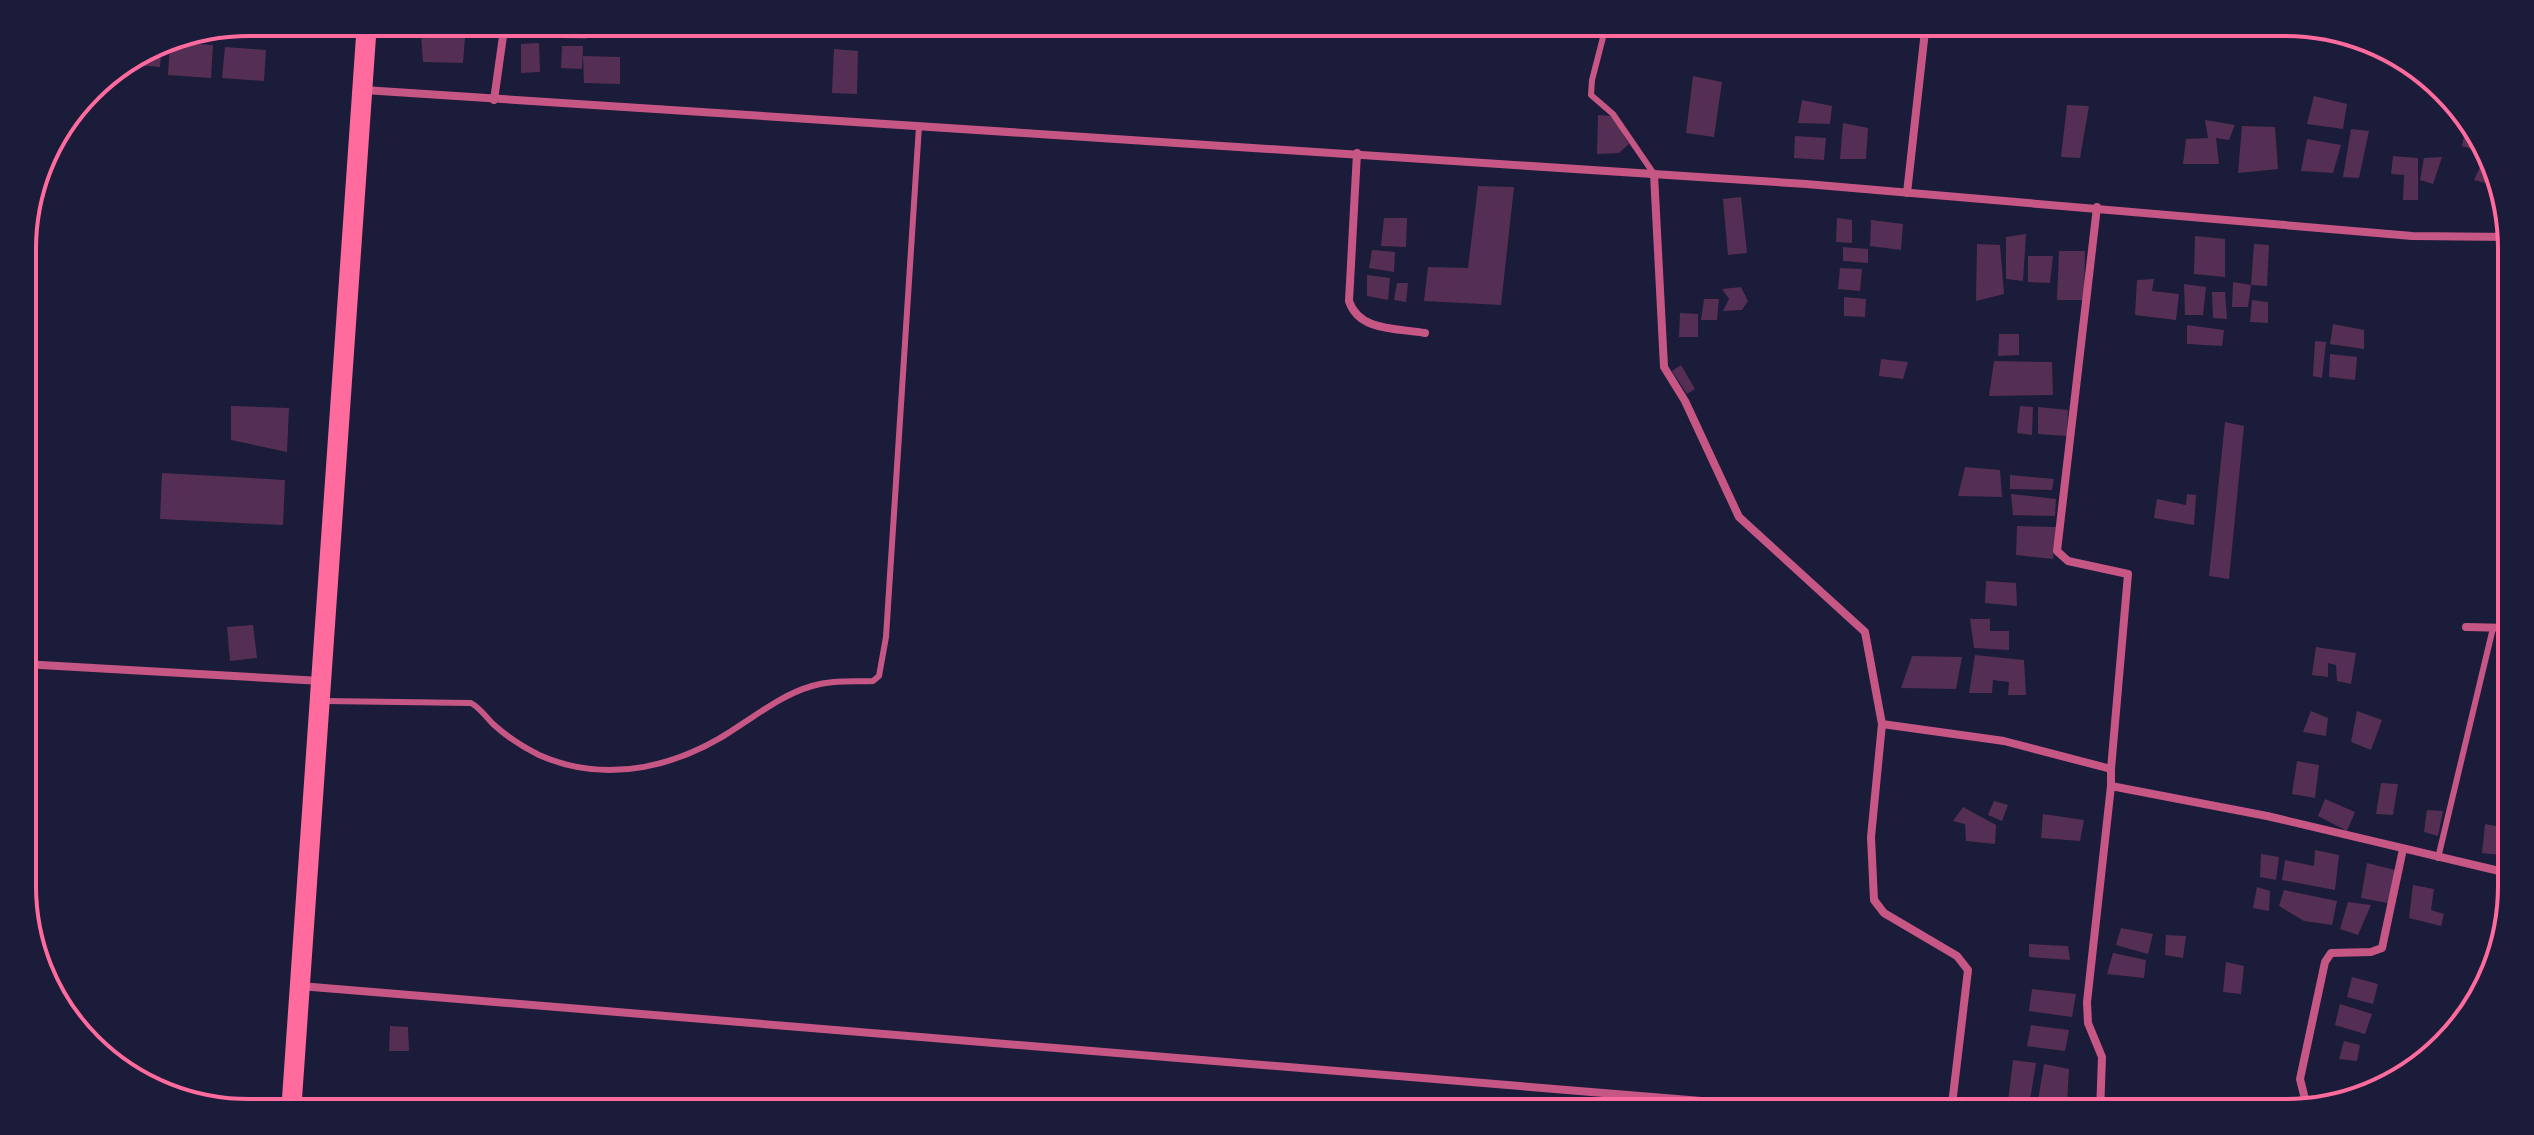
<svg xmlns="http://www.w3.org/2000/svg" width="2534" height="1135" viewBox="0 0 2534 1135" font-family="'PT Sans Narrow',sans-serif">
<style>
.building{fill:#542f53}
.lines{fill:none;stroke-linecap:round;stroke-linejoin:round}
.service{stroke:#c65784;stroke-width:6}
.minor{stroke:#c65784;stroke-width:8}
.primary{stroke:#ff6b9d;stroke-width:20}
.rim{fill:none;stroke:#ff6b9d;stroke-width:4}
</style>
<rect width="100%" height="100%" fill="#1b1b3a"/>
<g class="building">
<path d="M560 22H587L586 39 559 38Z"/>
<path d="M1552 22H1567L1565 30 1551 26Z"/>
<path d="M1852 22H1885L1884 28Z"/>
<path d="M421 35 465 37 463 63 423 62Z"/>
<path d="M162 39 160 67 122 64Z"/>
<path d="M170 42 213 45 211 78 168 75Z"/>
<path d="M539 43 540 72 521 73V44Z"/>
<path d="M562 46H583L582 69 561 68Z"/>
<path d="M225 47 266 50 264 81 222 78Z"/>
<path d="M834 49 858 51 857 94 832 93Z"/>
<path d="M583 56 620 57V84L584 83Z"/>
<path d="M1693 76 1722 82 1714 137 1686 133Z"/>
<path d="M2314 96 2347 104 2343 129 2307 124Z"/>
<path d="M1802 100 1832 106 1830 124 1798 123Z"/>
<path d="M2067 105 2089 106 2080 158 2061 157Z"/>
<path d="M1598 115 1612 116 1629 144 1619 153 1597 154Z"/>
<path d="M2205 120 2235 125 2229 140 2216 138 2219 164H2183L2186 139 2208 138Z"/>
<path d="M2467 121 2478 143 2476 150 2462 146Z"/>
<path d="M1843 123 1868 128 1866 159H1840Z"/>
<path d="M2242 126 2275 127 2278 169 2238 173Z"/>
<path d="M2351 129 2369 131 2359 178 2343 177Z"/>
<path d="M1795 136 1826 138 1824 160 1794 158Z"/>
<path d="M2307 139 2341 145 2333 173 2301 171Z"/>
<path d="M2393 156 2418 158V200H2403L2404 175 2391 174Z"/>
<path d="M2442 157 2433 184 2420 180 2424 158Z"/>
<path d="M2481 165 2488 167 2496 186 2474 180Z"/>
<path d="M1478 186 1514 187 1501 305 1424 301 1428 267 1468 268Z"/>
<path d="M1741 197 1747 253 1728 255 1723 199Z"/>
<path d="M1384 218H1407L1406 247 1381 246Z"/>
<path d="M1837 218 1852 220V243L1836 242Z"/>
<path d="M1871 220 1903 224 1901 250 1870 246Z"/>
<path d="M2026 234 2023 281 2006 279V237Z"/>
<path d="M2195 236 2225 239V277L2194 274Z"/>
<path d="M1977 244 2000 245 2004 294 1976 301Z"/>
<path d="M2254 244 2269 245 2267 286 2251 285Z"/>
<path d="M1843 247 1868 249V263L1843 261Z"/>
<path d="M1372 250 1395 252 1394 272 1369 268Z"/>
<path d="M2059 251H2085L2084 300H2057Z"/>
<path d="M2028 256H2053L2050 283 2028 282Z"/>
<path d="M1840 268 1862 269 1860 291 1838 289Z"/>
<path d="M1367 275 1390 278 1388 300 1367 296Z"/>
<path d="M2154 279 2152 291 2179 294 2176 320 2135 315 2137 280Z"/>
<path d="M2233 282 2251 285 2248 307H2232Z"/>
<path d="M1397 283H1408L1406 302 1394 300Z"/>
<path d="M2184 284 2206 287 2203 315H2185Z"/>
<path d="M1741 287 1748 301 1742 310 1723 311 1729 299 1722 289Z"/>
<path d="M2212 292H2225L2227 319 2213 318Z"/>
<path d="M1844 297 1866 299 1865 317 1844 316Z"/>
<path d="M1704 299H1719L1717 320H1701Z"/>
<path d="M2252 300 2268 302V323L2250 322Z"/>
<path d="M1680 313 1698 314V337H1679Z"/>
<path d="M2333 324 2364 330V349L2330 344Z"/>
<path d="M2187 325 2224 330 2222 346 2187 344Z"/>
<path d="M1999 334H2019V355L1998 356Z"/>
<path d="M2315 341 2326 342 2322 378 2313 376Z"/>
<path d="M2330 354 2357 357 2355 380 2329 377Z"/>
<path d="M1881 359 1908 362 1903 379 1879 376Z"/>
<path d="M1994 361 2052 362 2053 395 1989 396Z"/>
<path d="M1681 365 1695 389 1687 394 1672 371Z"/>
<path d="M231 406 289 408 287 452 231 440Z"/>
<path d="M2020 406 2033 407 2032 435 2017 433Z"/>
<path d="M2038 407 2068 410 2067 436 2038 434Z"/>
<path d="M2225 422 2244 426 2229 579 2209 576Z"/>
<path d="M1965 467 2000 470 2002 497 1958 496Z"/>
<path d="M162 473 285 480 283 525 160 519Z"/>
<path d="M2010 475 2054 479 2052 490 2010 489Z"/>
<path d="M2011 494 2056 499 2055 516 2013 515Z"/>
<path d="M2187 494 2196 495 2194 525 2154 518 2157 499 2186 505Z"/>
<path d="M2017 526 2056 527 2053 559 2016 555Z"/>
<path d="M1986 581 2016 583 2017 606 1985 603Z"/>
<path d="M1970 619H1990V631H2009V650L1974 648Z"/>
<path d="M253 625 257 658 230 661 227 627Z"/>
<path d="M2316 647 2356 653 2351 684 2337 681 2336 665 2328 663V677L2312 675Z"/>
<path d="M1975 655 2024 660 2026 695H2008L2009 682 1993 680 1992 693H1969Z"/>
<path d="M1912 656 1962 657 1956 689 1901 688Z"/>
<path d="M2311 711 2328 718 2326 736 2303 732Z"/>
<path d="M2357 711 2382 720 2371 750 2351 742Z"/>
<path d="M2297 761 2319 765 2315 798 2292 794Z"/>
<path d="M2381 783 2398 784 2393 815 2376 814Z"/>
<path d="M2325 799 2355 812 2347 831 2318 816Z"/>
<path d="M1994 801 2008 805 2002 821 1988 815Z"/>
<path d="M1963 807 1996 825 1995 844 1966 841 1965 824 1953 821Z"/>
<path d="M2427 810 2443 811 2438 836 2424 832Z"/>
<path d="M2043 814 2084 820 2080 841 2041 838Z"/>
<path d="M2485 824 2502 827 2499 855 2482 853Z"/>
<path d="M2315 850 2339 855 2335 890 2282 880 2285 860 2314 866Z"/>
<path d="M2261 854 2279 857 2276 880 2260 877Z"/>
<path d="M2367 863 2395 870 2388 903 2361 898Z"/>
<path d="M2413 885 2434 889 2431 910 2444 914 2441 926 2409 918Z"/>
<path d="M2257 887 2270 891 2269 911 2253 908Z"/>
<path d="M2284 890 2337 901 2332 925 2304 921 2279 906Z"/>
<path d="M2348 902 2371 905 2358 935 2340 929Z"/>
<path d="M2121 928 2153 934 2148 954 2116 945Z"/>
<path d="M2166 935 2186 936 2183 958 2165 955Z"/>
<path d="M2029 944 2068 946 2070 960 2029 957Z"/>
<path d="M2113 953 2146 960 2144 978 2107 974Z"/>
<path d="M2489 958 2498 959 2495 974 2484 986Z"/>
<path d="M2226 962 2244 966 2241 994 2223 992Z"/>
<path d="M2352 977 2378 984 2373 1004 2347 997Z"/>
<path d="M2032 989 2076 994 2072 1017 2029 1011Z"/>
<path d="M2340 1004 2372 1014 2365 1034 2335 1025Z"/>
<path d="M2031 1025 2069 1030 2065 1051 2027 1046Z"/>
<path d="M390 1026 408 1027 409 1051H389Z"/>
<path d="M2344 1041 2360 1045 2357 1061 2339 1059Z"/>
<path d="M2013 1060 2036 1063 2029 1106 2008 1102Z"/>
<path d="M2044 1064 2069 1069 2067 1104 2082 1110V1113H2036Z"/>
</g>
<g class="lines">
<g class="service">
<path d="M1607 22 1592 80 1591 95 1613 114 1654 174"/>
<path d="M325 701 471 703C480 708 486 717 493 724 506 736 523 747 539 755 609 786 682 766 742 724 765 709 785 694 812 686 832 680 852 682 873 681L879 676 886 637 919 126"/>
<path d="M2438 858 2493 628"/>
</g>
<g class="minor">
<path d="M364 90 1806 184 2412 236 2510 237"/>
<path d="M494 100 505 22"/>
<path d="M1357 153 1349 301C1359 332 1398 328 1425 333"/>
<path d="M1654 174 1664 367 1685 401 1739 517 1865 632 1882 724 2004 741 2111 769V786"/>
<path d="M1907 193 1926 22"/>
<path d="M2097 207 2057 551 2068 561 2128 574 2111 769"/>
<path d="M2466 627 2511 628"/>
<path d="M23 664 322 681"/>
<path d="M1882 724 1871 837 1874 900 1884 913 1957 956 1968 970 1951 1113"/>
<path d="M300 986 1738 1104 1763 1113"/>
<path d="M2318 1106 2305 1099 2300 1079 2325 962 2331 953 2371 952 2382 948 2403 849"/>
<path d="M2100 1113 2102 1057 2088 1023 2087 1002 2111 786 2267 816 2512 874"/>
</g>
<path class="primary" d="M291 1113 367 22"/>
</g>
<path d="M0 0H2534V1135H0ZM249 36H2285A213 213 0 0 1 2498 249V886A213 213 0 0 1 2285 1099H249A213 213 0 0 1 36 886V249A213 213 0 0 1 249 36Z" fill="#1b1b3a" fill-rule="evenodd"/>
<path class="rim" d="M249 36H2285A213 213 0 0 1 2498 249V886A213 213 0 0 1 2285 1099H249A213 213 0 0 1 36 886V249A213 213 0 0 1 249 36Z"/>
</svg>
